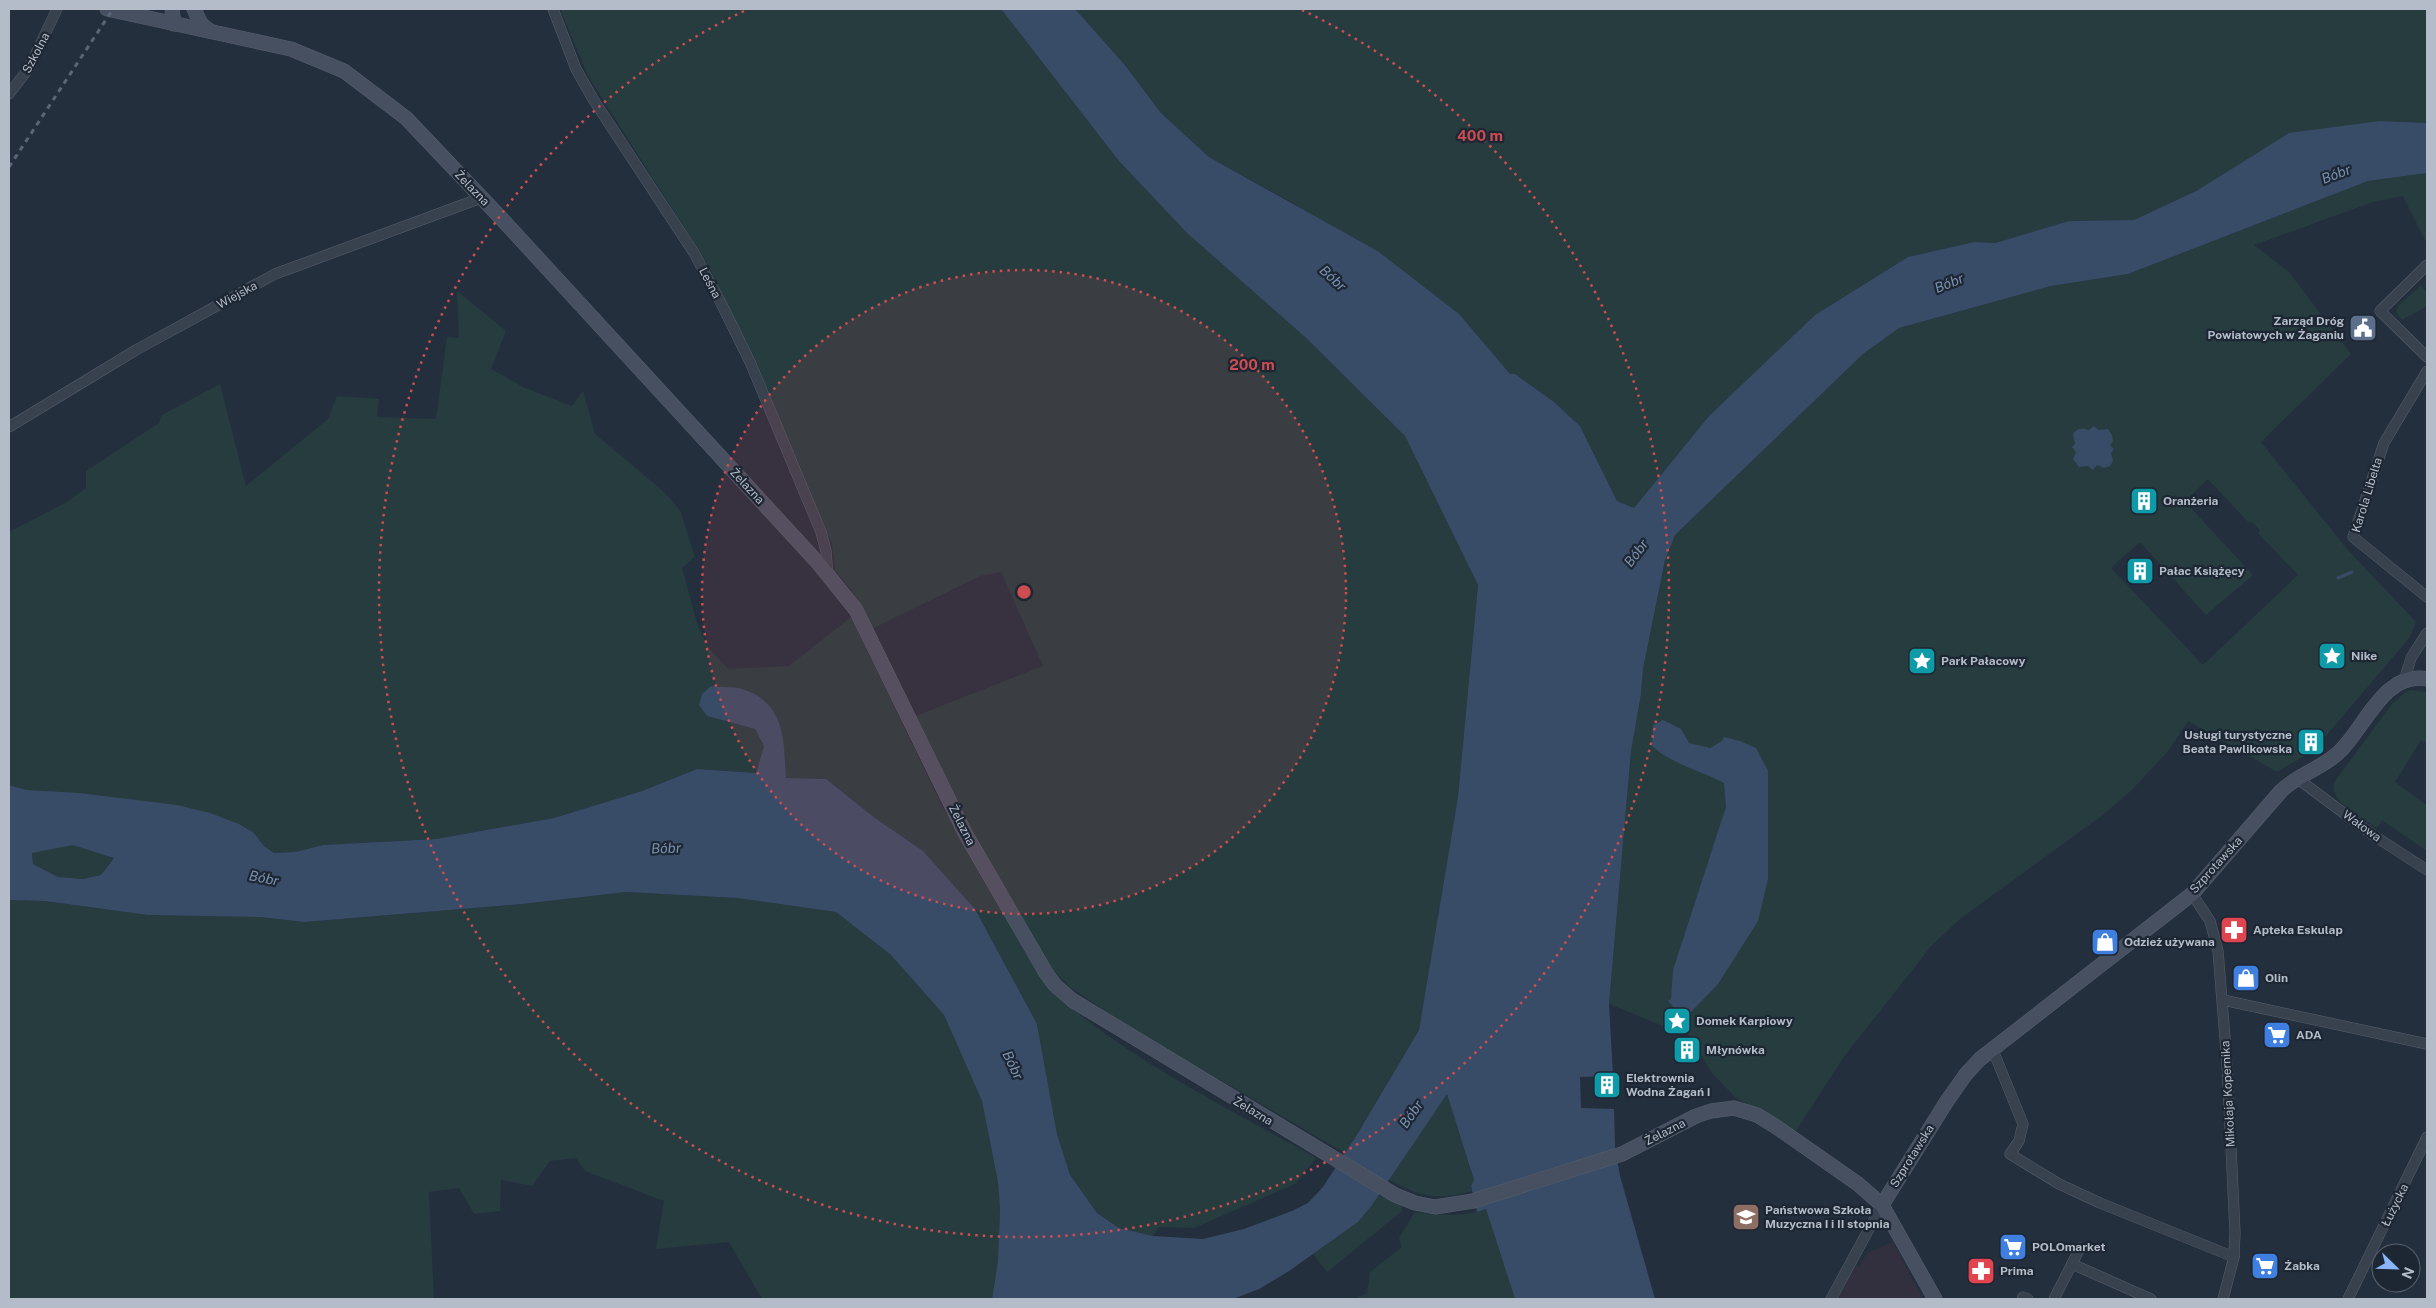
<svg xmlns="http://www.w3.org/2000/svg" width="2436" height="1308" viewBox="0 0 2436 1308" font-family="'Public Sans',sans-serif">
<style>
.medical{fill:#32303f}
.green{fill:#263c3f;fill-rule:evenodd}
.water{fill:#394c67;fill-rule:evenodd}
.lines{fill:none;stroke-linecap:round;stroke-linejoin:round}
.stream{stroke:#394c67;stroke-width:3}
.street-casing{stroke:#565f6c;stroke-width:11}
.secondary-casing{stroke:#565f6c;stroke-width:15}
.street{stroke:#38414e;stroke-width:10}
.secondary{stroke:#465061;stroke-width:14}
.rail{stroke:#5a6575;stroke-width:3;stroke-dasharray:5 5;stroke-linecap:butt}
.ring{fill:none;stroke:#ce4d50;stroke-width:2.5;stroke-dasharray:2.5 5}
.labels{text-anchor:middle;stroke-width:4.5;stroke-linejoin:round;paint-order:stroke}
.street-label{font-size:12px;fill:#b4bcc9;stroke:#1d2633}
.poi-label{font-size:12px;font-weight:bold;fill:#b4bcc9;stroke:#1d2633;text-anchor:start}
.water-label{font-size:14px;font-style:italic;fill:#7c92b1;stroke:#1d2633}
.centre{fill:#ce4d50;stroke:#1d2633;stroke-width:2.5}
.ring-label{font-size:15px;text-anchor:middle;font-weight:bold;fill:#ce4d50;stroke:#1d2633;stroke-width:4.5;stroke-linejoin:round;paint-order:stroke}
</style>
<rect width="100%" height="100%" fill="#242f3e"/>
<path class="medical" d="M1893 1242 1923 1299H1837L1856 1265 1859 1267 1867 1253Z"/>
<g class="green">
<path d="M560 9H1001L1119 161 1187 233 1305 337 1405 436 1478 585 1458 797 1419 1030 1345 1153 1126 1025 1070 987 1051 968 967 829 913 717 1043 666 1001 572 980 576 872 629 854 594 835 570 832 543 809 497 770 395 708 265 588 76Z"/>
<path d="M1075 9H2427V123L2380 121 2198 190 2134 220 2069 221 1995 243 1974 242 1908 257 1815 315 1709 416 1634 508 1617 501 1580 426 1554 402 1515 374H1510L1496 359 1295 204 1209 157 1161 113 1124 64Z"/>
<path d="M2427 173V244L2403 196 2373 202 2254 245 2289 272 2351 354 2261 442 2346 548 2416 622 2410 637 2314 750 2277 772 2188 721 2169 750 2132 790 2100 817 1960 919 1932 945 1843 1058 1794 1134 1735 1097 1712 1073 1681 1022 1668 1028 1609 1004 1631 751 1641 694 1643 669 1665 560 1675 535 1863 354 1899 328 2051 286 2128 274 2368 181ZM2208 479 2249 523 2252 522 2260 530 2258 533 2298 575 2203 665 2111 568 2140 542 2206 615 2253 575 2190 507 2183 503Z"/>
<path d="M2421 285 2427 293V306L2402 320 2396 312 2399 305Z"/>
<path d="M457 291 506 331 491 369 525 388 572 406 583 391 595 434 663 491 680 510 695 557 682 568 697 623 707 646 728 669 789 666 851 617 942 806 1043 982C1120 1057 1224 1105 1316 1158L1295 1184 1194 1228 1159 1227 1153 1236 1119 1228 1097 1213 1070 1175 1057 1134 1037 1024 975 909 923 851 875 818 826 779 786 778 785 757 723 688 711 686 707 716 755 729 764 746 756 773 697 769 642 791 554 818 436 839 323 845 295 852 274 853 264 846 254 833 239 824 177 805 27 790 9 785V532L67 502 86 488V471L159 423 162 415 220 384 246 486 328 419 337 396 379 399 377 417 436 419 447 337 459 338Z"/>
<path d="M2410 690 2427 692V743L2421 740 2395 782 2427 805V851L2382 820 2377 828C2364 819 2326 800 2335 781L2392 704 2403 694Z"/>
<path d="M73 844 114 857 101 875 83 879 58 877 33 864 32 853Z"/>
<path d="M626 892 737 898 836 912 891 955 944 1015 982 1101 998 1182 1000 1209 998 1261 992 1299H762L729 1242 656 1249 664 1201 585 1171 576 1158 550 1161 532 1186 501 1180 500 1211 474 1214 459 1188 429 1192 434 1299H9V900L45 901 148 915 260 917 304 922 522 904Z"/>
<path d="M1447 1094 1474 1180 1471 1186 1472 1191C1437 1201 1420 1197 1388 1179Z"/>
<path d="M1378 1195 1401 1205 1402 1211 1327 1272 1313 1254 1358 1222Z"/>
<path d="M1486 1209 1515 1299H1354L1367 1293 1370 1272 1402 1247 1399 1238 1415 1212C1438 1216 1464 1217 1486 1209Z"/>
</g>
<g class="water">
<path d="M1001 9H1075L1124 64 1161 113 1209 157 1379 252 1459 314 1510 374H1515L1554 402 1580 426 1617 501 1634 508 1709 416 1815 315 1908 257 1974 242 1995 243 2069 221 2134 220 2198 190 2289 133 2380 121 2427 123V173L2368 181 2128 274 2051 286 1899 328 1863 354 1675 535 1665 560 1643 669 1641 694 1631 751 1609 1004 1613 1076 1580 1077 1581 1108 1614 1109 1615 1147 1620 1176 1655 1299H1515L1486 1209 1477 1212 1471 1186 1474 1180 1447 1094 1372 1205 1358 1222 1289 1271 1259 1289 1233 1299H992L998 1261 1000 1209 998 1182 982 1101 944 1015 891 955 836 912 737 898 626 892 522 904 304 922 260 917 148 915 45 901 9 900V785L27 790 79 793 177 805 210 813 239 824 254 833 264 846 274 853 295 852 323 845 436 839 554 818 642 791 697 769 756 773 764 746 755 729 707 716 699 705 702 694 711 686C721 688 733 686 742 689 785 702 784 740 786 778L826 779 875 818 923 851 975 909 1037 1024 1057 1134 1070 1175 1097 1213 1119 1228 1153 1236 1203 1239 1244 1229 1292 1211 1308 1203 1323 1187 1356 1136 1419 1030 1458 797 1478 585 1405 436 1305 337 1187 233 1119 161ZM73 845 114 858 101 875 83 879 58 877 33 864 32 853Z"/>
<path d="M2094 426 2098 430 2108 429 2112 435 2113 441 2110 445 2114 449 2111 453 2113 461 2110 466 2104 468 2097 465 2093 470 2088 466 2079 467 2073 459 2076 452 2072 447 2075 444 2073 434C2077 428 2082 428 2089 430Z"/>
<path d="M1663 720 1681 729 1689 743 1710 748 1722 741 1724 737 1740 741 1756 748 1768 771V879L1758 921 1718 984 1689 1014 1677 1011 1668 1001 1671 999 1673 970 1726 807 1724 783C1700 770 1673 765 1652 746L1653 725Z"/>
</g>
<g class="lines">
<path class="stream" d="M2338 578 2352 572"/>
<defs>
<g id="street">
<path d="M553 9 576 69 593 99 694 253 721 303 750 362 821 532 826 551 828 576"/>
<path d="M9 94 29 68 57 9"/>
<path d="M2427 265 2380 311 2427 357"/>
<path d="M2427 371 2384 443 2353 537 2427 597"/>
<path d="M9 427 136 350 275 274 481 198"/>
<path d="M2404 681 2411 658 2427 633"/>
<path d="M2298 779 2373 835 2427 870"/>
<path d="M2192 894 2210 921 2218 951 2227 1063 2235 1233 2234 1257 2223 1299"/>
<path d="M2223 1000 2427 1044"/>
<path d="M1992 1048 2023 1124 2019 1141 2010 1154 2059 1184 2100 1203 2234 1257"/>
<path d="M2072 1264 2151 1299"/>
<path d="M1831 1299 1882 1205"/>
<path d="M2022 1299 2023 1297 2028 1299"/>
<path d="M2054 1299 2080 1248"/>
<path d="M2348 1299 2427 1137"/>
</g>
<g id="secondary">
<path d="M107 9 291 49 344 71 406 118 500 217 819 564 856 610 965 833 1046 973 1055 985 1072 1000 1395 1195 1415 1203 1435 1207 1473 1201 1622 1154 1696 1116 1711 1111 1734 1108 1757 1115 1775 1126 1858 1184 1882 1205 1935 1299"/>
<path d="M172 9 174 24"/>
<path d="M194 9 201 24 210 31"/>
<path d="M1882 1205 1947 1101 1966 1074 1980 1059 2192 894 2281 791C2297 775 2321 769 2338 753 2364 730 2384 670 2427 679"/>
</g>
</defs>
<use href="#street" class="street-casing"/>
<use href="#secondary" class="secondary-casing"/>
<use href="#street" class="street"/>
<use href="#secondary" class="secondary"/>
<path class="rail" d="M9 167 113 9"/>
</g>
<circle cx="1024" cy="592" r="322" fill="#ce4d50" fill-opacity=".12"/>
<g class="ring">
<circle cx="1024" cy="592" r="322"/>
<path d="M1302 10A645 645 0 1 1 746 10"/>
</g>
<defs>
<symbol id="civic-square" viewBox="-11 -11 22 22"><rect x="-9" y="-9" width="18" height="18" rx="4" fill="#5c6f8a" stroke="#1d2633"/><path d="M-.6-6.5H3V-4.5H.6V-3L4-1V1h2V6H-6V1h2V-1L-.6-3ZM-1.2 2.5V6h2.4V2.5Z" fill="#fff"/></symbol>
<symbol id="building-square" viewBox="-11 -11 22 22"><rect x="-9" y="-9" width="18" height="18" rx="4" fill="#0f9aa8" stroke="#1d2633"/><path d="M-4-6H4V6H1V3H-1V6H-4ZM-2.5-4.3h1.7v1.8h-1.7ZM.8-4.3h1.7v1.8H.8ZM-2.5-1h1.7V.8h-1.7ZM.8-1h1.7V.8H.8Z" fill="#fff"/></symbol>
<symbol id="sight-square" viewBox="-11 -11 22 22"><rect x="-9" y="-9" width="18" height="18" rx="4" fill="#0f9aa8" stroke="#1d2633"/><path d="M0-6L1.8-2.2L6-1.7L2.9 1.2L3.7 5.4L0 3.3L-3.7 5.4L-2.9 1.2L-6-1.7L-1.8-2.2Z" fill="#fff"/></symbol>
<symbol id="pharmacy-square" viewBox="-11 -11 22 22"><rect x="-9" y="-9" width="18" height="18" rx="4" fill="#e0444e" stroke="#1d2633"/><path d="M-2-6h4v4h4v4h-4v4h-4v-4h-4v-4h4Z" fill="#fff"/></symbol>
<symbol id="shop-square" viewBox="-11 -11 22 22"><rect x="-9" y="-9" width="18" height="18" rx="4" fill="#3f7fe0" stroke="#1d2633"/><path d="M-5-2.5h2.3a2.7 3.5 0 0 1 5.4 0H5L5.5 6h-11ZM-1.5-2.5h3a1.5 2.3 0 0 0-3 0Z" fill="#fff"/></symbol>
<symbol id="supermarket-square" viewBox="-11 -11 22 22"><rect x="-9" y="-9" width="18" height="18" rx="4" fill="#3f7fe0" stroke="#1d2633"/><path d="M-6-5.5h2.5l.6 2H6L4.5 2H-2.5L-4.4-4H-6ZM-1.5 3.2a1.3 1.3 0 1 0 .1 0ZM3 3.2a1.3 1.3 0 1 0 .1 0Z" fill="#fff"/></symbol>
<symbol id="school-square" viewBox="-11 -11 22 22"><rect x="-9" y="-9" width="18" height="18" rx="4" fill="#8d6e63" stroke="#1d2633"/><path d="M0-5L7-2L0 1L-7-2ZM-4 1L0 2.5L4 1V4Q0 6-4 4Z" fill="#fff"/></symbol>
</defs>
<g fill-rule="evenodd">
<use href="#civic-square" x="2347" y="312" width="32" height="32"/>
<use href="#building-square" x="2128" y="485" width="32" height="32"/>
<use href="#building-square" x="2124" y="555" width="32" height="32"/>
<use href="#sight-square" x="2316" y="640" width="32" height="32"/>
<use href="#sight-square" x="1906" y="645" width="32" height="32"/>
<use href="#building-square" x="2295" y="726" width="32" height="32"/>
<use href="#pharmacy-square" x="2218" y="914" width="32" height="32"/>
<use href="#shop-square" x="2089" y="926" width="32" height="32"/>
<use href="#shop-square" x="2230" y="962" width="32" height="32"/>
<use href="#sight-square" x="1661" y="1005" width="32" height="32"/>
<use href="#supermarket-square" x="2261" y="1019" width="32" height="32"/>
<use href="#building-square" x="1671" y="1034" width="32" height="32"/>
<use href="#building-square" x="1591" y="1069" width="32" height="32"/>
<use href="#school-square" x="1730" y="1201" width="32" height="32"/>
<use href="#supermarket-square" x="1997" y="1231" width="32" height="32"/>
<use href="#supermarket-square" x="2249" y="1250" width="32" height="32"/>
<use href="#pharmacy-square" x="1965" y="1255" width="32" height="32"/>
</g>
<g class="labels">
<g class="street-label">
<text transform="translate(36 53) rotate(-62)" y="4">Szkolna</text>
<text transform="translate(472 188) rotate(46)" y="4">Żelazna</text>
<text transform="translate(710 283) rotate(62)" y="4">Leśna</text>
<text transform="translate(237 295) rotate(-29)" y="4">Wiejska</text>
<text transform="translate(747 486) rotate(47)" y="4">Żelazna</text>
<text transform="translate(2367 495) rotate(-73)" y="4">Karola Libelta</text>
<text transform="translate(962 825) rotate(63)" y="4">Żelazna</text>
<text transform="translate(2362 826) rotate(36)" y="4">Wałowa</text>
<text transform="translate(2216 865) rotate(-48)" y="4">Szprotawska</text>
<text transform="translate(2228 1094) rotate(-93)" y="4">Mikołaja Kopernika</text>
<text transform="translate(1253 1111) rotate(31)" y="4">Żelazna</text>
<text transform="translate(1665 1132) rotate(-27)" y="4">Żelazna</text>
<text transform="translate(1912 1156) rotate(-58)" y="4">Szprotawska</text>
<text transform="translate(2395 1205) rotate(-64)" y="4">Łużycka</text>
</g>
<g class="poi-label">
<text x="2344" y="325" text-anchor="end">Zarząd Dróg<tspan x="2344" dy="14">Powiatowych w Żaganiu</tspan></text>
<text x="2163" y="505">Oranżeria</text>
<text x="2159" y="575">Pałac Książęcy</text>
<text x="2351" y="660">Nike</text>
<text x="1941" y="665">Park Pałacowy</text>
<text x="2292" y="739" text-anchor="end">Usługi turystyczne<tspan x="2292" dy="14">Beata Pawlikowska</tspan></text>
<text x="2253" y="934">Apteka Eskulap</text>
<text x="2124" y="946">Odzież używana</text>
<text x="2265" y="982">Olin</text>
<text x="1696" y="1025">Domek Karpiowy</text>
<text x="2296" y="1039">ADA</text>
<text x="1706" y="1054">Młynówka</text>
<text x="1626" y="1082">Elektrownia<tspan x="1626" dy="14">Wodna Żagań I</tspan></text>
<text x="1765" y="1214">Państwowa Szkoła<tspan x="1765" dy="14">Muzyczna I i II stopnia</tspan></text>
<text x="2032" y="1251">POLOmarket</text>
<text x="2284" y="1270">Żabka</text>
<text x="2000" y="1275">Prima</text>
</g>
<g class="water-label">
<text transform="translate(2336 174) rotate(-21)" y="5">Bóbr</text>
<text transform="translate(1333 278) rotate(43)" y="5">Bóbr</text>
<text transform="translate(1949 283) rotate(-22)" y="5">Bóbr</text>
<text transform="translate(1636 553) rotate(-53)" y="5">Bóbr</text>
<text transform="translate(666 848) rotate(-2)" y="5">Bóbr</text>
<text transform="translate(264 878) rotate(11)" y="5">Bóbr</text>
<text transform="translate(1013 1065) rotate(64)" y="5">Bóbr</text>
<text transform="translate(1411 1114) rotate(-55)" y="5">Bóbr</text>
</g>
</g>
<circle cx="1024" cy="592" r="8" class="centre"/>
<g class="ring-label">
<text x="1480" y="141">400 m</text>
<text x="1252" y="370">200 m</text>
</g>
<rect width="2436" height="1308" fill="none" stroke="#b4bcc9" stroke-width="20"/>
<g transform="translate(2396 1268) rotate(113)"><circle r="24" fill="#1d2633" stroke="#59626f"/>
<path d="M0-4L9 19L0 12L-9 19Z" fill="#8ab4f8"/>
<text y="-8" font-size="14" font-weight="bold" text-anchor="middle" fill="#b4bcc9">N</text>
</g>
</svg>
